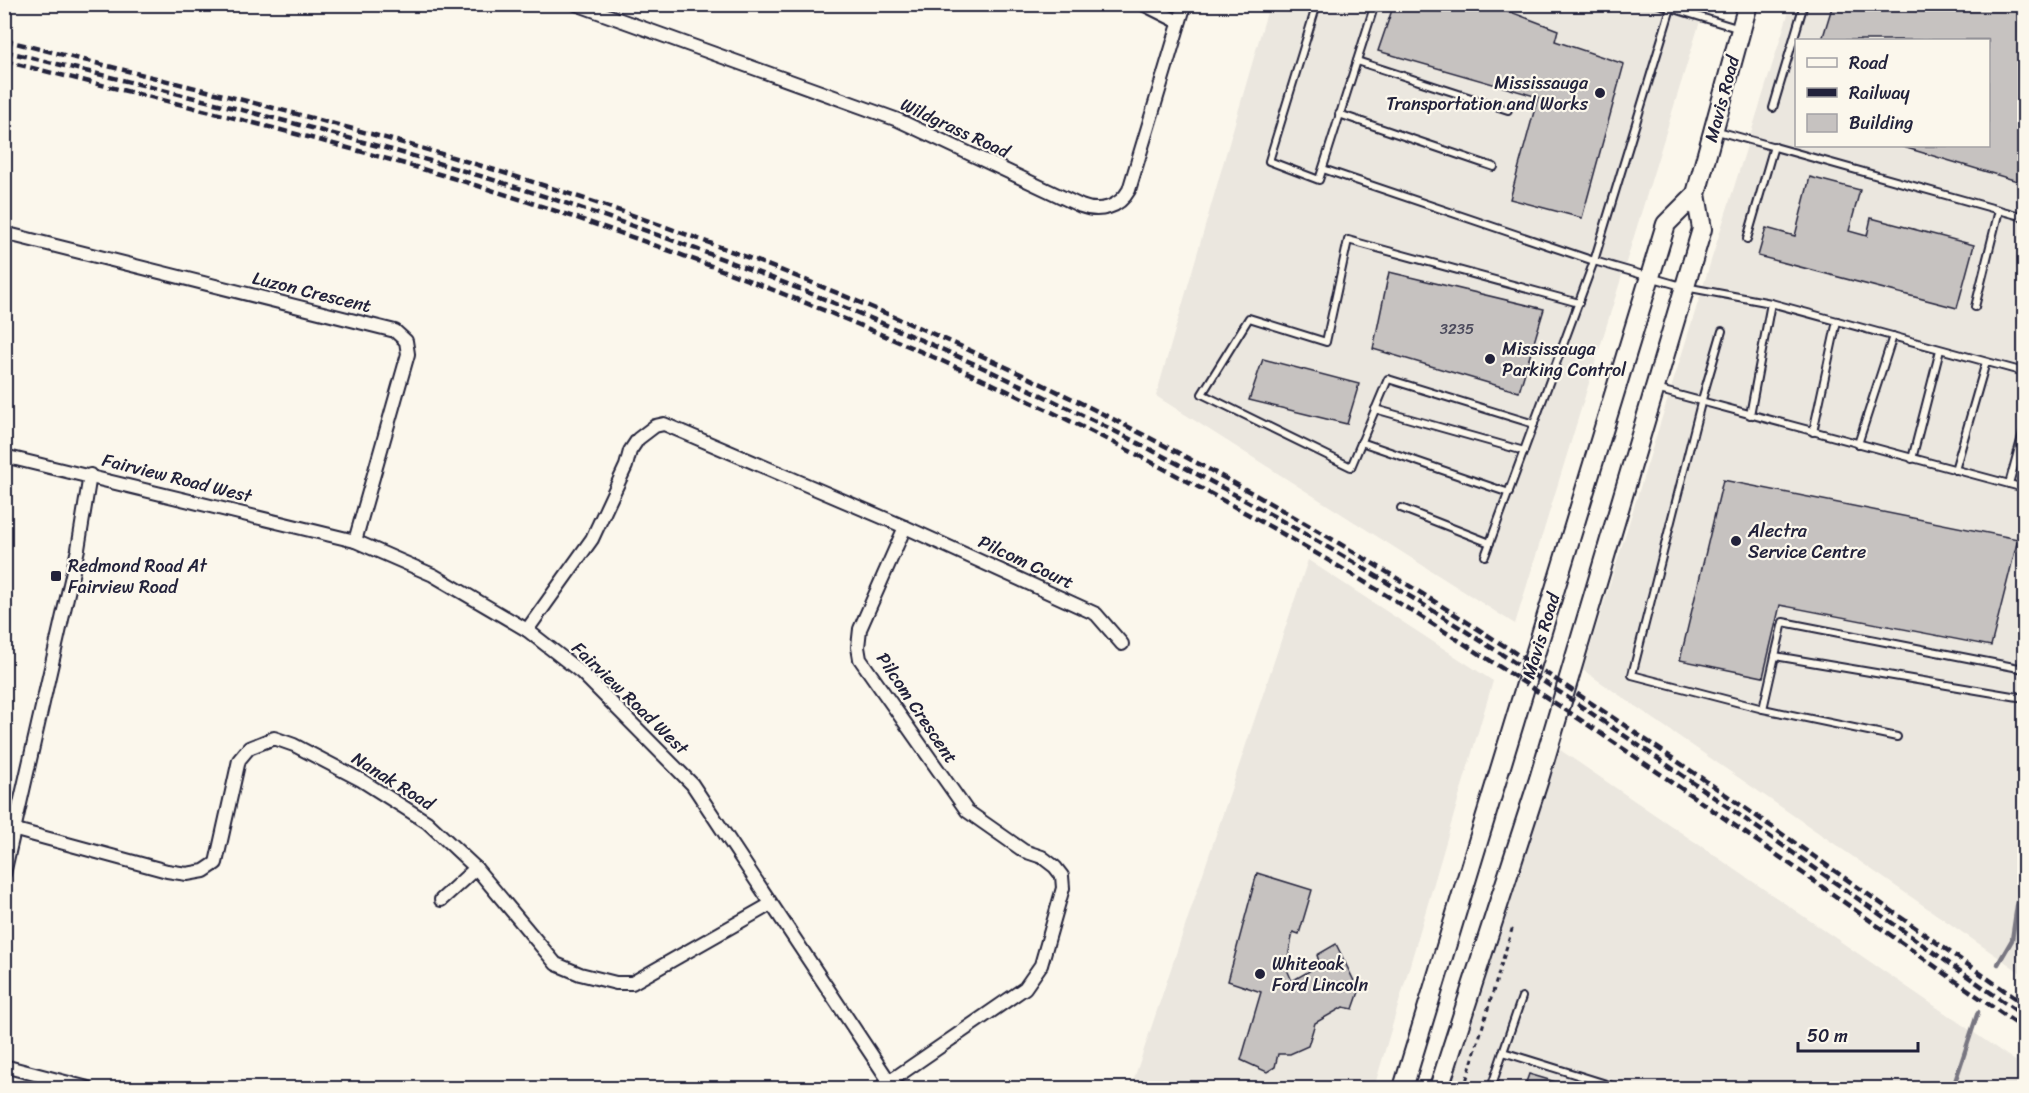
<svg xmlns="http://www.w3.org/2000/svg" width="2029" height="1093" viewBox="0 0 2029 1093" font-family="Sriracha,sans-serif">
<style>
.built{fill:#ebe7df;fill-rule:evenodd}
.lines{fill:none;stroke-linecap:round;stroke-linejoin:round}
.stream{stroke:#787681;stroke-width:4.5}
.building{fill:#c6c2c0;stroke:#22223b;stroke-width:1.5}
.lane-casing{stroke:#22223b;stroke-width:10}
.street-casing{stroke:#22223b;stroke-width:16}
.secondary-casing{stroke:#22223b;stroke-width:22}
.path{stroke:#22223b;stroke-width:3;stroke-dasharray:4.5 4.5;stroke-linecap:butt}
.lane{stroke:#fbf7ec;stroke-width:6}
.street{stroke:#fbf7ec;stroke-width:12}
.secondary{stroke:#fbf7ec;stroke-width:18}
.rail{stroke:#22223b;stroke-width:4.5;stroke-dasharray:9 4.5;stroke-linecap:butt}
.poi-dot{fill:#22223b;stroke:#fbf7ec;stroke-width:2}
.labels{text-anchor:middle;stroke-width:4.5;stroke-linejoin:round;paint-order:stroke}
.number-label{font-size:15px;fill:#4b4a5c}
.poi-label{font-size:18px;fill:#22223b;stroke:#fbf7ec;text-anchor:start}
.street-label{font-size:18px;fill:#22223b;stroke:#fbf7ec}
</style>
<rect width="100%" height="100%" fill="#fbf7ec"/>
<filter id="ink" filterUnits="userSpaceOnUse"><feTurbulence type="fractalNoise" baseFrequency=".0167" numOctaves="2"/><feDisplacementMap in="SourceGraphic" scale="12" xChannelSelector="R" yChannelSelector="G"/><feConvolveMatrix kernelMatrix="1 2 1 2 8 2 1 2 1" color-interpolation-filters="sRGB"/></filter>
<g filter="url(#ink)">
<g class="built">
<path d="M1269 5H1705L1515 624 1156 396Z"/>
<path d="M1791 5H2024V975L1583 670ZM1796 40H1988V146H1796Z"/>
<path d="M1308 560 1493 681 1374 1088H1131Z"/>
<path d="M1547 741 2024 1067V1088H1450Z"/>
</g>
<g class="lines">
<g class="stream">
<path d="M1998 964 2012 940 2017 906 2024 882"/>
<path d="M1953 1088 1978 1012"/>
</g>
</g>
<g class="building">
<path d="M1394 4H1490L1558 30 1555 41 1624 64 1582 218 1510 199 1538 97 1378 51Z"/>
<path d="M1833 4H2024V183L1900 146H1988V40H1822Z"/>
<path d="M1810 177 1860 190 1849 231 1867 236 1871 218 1974 245 1957 308 1758 256 1766 228 1795 236Z"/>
<path d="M1389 272 1544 309 1519 392 1373 349Z"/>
<path d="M1263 359 1359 384 1347 424 1249 400Z"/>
<path d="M1723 480 2018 539 1991 646 1780 605 1763 677 1680 660Z"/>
<path d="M1257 873 1312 890 1299 934 1293 932 1286 967 1292 981 1320 965 1317 955 1336 944 1356 985 1361 986 1353 1009 1343 1007 1315 1023 1308 1046 1290 1054H1278L1275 1067 1267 1072 1241 1060 1261 992 1228 981Z"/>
<path d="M1529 1074 1576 1088H1524Z"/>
</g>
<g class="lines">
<defs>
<g id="lane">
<path d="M1317 4 1269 161 1319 180 1375 4"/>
<path d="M1658 4 1740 29"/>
<path d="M1357 61 1508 110"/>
<path d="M1773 108 1804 4"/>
<path d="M1339 114 1494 167"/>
<path d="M1714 130 2024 217"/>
<path d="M1323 169 1594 261 1671 8"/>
<path d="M1747 239 1774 146"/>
<path d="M1771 303 2024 372"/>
<path d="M1975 307 1999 210"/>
<path d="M1722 331 1701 403 1632 675 1763 709 1775 656 2024 698"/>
<path d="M1656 389 2024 488"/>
<path d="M1375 409 1524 451"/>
<path d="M1534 424 1388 379 1351 467 1202 394 1249 318 1326 342 1348 240 1579 303"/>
<path d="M1813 432 1837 321"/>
<path d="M1361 442 1509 493"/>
<path d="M1858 444 1893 336"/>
<path d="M1912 459 1940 350"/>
<path d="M1955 470 1986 362"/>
<path d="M2009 484 2024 429"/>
<path d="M1401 508 1490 543"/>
<path d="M1485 556 1594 261 1685 287 1771 303 1750 415"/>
<path d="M1775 656 1783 622 2024 669"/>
<path d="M1763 709 1897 737"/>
<path d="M1503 1052 1522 997"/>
<path d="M1491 1088 1503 1052 1619 1088"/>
</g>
<g id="street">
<path d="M576 4 898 120 1081 206C1099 213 1119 208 1129 190L1185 4"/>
<path d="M1143 4 1179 22"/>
<path d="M4 233 395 331 406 341 408 354 355 541"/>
<path d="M4 456 355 541 433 575 527 630 582 673 692 784 889 1081"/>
<path d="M527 630 592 539 626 466 630 451 638 439 655 426 664 424 905 527 1096 614 1122 644"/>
<path d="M16 830 167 871 187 874 204 871 216 863 239 760 249 748 274 738 294 745 361 780 427 822 476 868 556 964 580 974 616 983H632L771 904"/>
<path d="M4 874 78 549 90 475"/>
<path d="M441 900 476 868"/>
<path d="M4 1066 88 1088"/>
<path d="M880 1088 1025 988 1041 965 1063 888 1062 876 1055 867 1042 857 1024 851 967 811 860 659 858 647 860 629 905 527"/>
</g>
<g id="secondary">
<path d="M1403 1088 1666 224 1696 194"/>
<path d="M1439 1088 1539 779 1702 229 1696 194 1748 4"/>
</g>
</defs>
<use href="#lane" class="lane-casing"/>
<use href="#street" class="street-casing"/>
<use href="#secondary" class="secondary-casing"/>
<path class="path" d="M1464 1088 1513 926"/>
<use href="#lane" class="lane"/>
<use href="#street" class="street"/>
<use href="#secondary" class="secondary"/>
<g class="rail">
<path d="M4 40C170 82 336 121 498 171 740 246 976 344 1199 464 1489 620 1755 816 2024 1004"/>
<path d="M4 51C166 91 328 129 487 178 675 236 860 309 1037 393 1194 468 1346 554 1492 648 1674 765 1848 893 2024 1016"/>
<path d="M4 61C166 101 329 139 488 189 729 265 965 362 1189 482 1483 639 1751 838 2024 1029"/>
</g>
</g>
</g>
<g class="poi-dot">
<circle cx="1600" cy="93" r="6"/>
<circle cx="1490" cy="359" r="6"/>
<circle cx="1736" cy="541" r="6"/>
<rect x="50" y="570" width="12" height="12" rx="3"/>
<circle cx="1260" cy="974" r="6"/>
</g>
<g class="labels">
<g class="number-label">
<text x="1457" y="334">3235</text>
</g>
<g class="poi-label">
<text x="1588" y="89" text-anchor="end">Mississauga<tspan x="1588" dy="21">Transportation and Works</tspan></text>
<text x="1502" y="355">Mississauga<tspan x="1502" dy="21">Parking Control</tspan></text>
<text x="1748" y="537">Alectra<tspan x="1748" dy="21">Service Centre</tspan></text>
<text x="68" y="572">Redmond Road At<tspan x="68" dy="21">Fairview Road</tspan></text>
<text x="1272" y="970">Whiteoak<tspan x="1272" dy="21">Ford Lincoln</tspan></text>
</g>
<g class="street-label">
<text transform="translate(1722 99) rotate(-75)" y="6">Mavis Road</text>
<text transform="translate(955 128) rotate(25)" y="6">Wildgrass Road</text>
<text transform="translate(312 292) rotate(14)" y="6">Luzon Crescent</text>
<text transform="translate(177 478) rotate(14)" y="6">Fairview Road West</text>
<text transform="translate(1026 562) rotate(25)" y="6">Pilcom Court</text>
<text transform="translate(1541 636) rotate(-73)" y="6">Mavis Road</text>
<text transform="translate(630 698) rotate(44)" y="6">Fairview Road West</text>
<text transform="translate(917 708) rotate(56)" y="6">Pilcom Crescent</text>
<text transform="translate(393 781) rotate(32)" y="6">Nanak Road</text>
</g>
</g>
<rect width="2029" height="1093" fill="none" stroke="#fbf7ec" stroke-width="24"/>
<rect x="12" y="12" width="2005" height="1069" fill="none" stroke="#22223b" stroke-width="2" filter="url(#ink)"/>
<rect x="1795" y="39" width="195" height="108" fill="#fbf7ec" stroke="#a4a2a5" stroke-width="1.5"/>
<rect x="1807" y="58" width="30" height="9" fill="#fbf7ec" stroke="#a4a2a5" stroke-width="1.5"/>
<text x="1849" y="69" font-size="18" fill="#22223b">Road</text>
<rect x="1807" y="88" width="30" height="9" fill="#22223b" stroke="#a4a2a5" stroke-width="1.5"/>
<text x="1849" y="99" font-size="18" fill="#22223b">Railway</text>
<rect x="1807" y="114" width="30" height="18" fill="#c6c2c0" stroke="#a4a2a5" stroke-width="1.5"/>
<text x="1849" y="129" font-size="18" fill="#22223b">Building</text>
<path d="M1798 1042v9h120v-9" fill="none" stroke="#22223b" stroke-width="3"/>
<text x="1807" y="1042" font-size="18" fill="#22223b" stroke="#fbf7ec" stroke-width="4.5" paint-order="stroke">50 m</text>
</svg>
